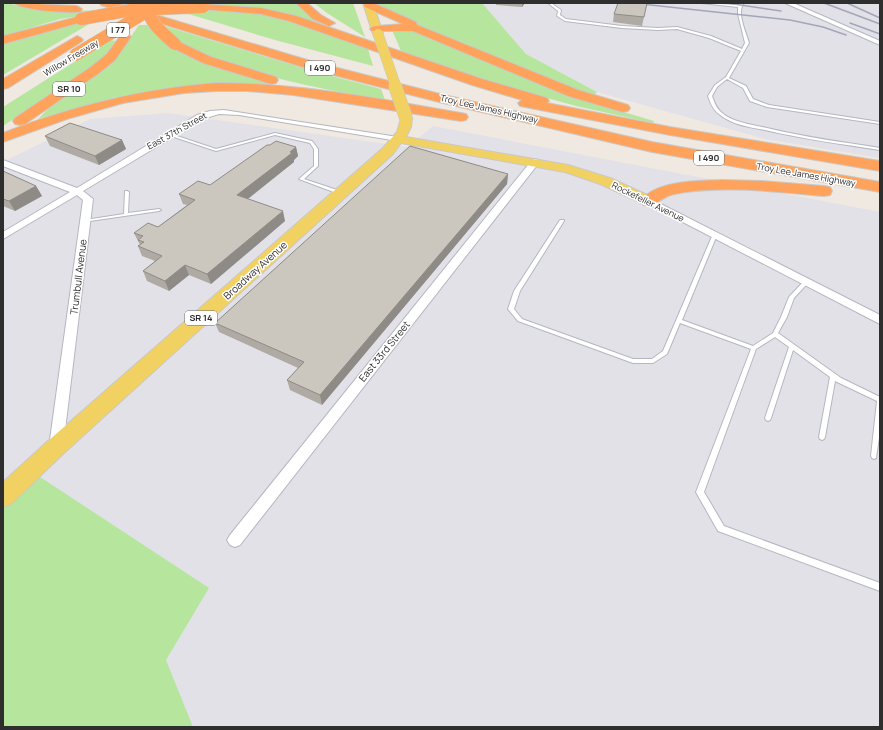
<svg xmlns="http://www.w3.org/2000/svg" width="883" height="730" viewBox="0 0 883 730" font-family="Manrope,sans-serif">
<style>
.industrial{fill:#e3e1e8}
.green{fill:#b6e59e}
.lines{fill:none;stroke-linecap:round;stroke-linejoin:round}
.service-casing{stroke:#b4b7c1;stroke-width:2}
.minor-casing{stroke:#b4b7c1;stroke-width:2}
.primary-casing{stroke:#c9c9c9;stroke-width:2}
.motorway-casing{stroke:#c9c9c9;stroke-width:2}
.service{fill:#fff;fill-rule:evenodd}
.minor{fill:#fff;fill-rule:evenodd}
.primary{fill:#f2d163;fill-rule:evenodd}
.motorway{fill:#ffa35c;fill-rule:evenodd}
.rail{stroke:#a3a6b8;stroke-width:1.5}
.primary-bridge-far1-casing{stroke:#c9c9c9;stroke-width:11;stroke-linecap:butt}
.primary-bridge-casing{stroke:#c9c9c9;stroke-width:14;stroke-linecap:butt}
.motorway-bridge-casing{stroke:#c9c9c9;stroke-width:13;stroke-linecap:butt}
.primary-bridge-far1{stroke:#f2d163;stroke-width:10}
.primary-bridge{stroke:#f2d163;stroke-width:13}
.motorway-bridge{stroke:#ffa35c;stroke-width:12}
.wall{fill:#afaba4}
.shaded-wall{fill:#8e8b86}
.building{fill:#cbc7bf;stroke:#8e8b86}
.labels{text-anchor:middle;stroke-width:3;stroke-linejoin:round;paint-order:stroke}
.shield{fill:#fff;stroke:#6d6d6d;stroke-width:1}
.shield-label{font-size:9px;font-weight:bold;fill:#2e2e2e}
.far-street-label{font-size:9px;fill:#2e2e2e;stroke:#fff}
.street-label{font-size:10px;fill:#2e2e2e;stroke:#fff}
</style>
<rect width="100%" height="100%" fill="#efe9e1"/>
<g class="industrial">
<path d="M482 3H880V158L765 139 597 92 526 54Z"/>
<path d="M167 113 408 147 433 126 880 212V727H3V162L90 119Z"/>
</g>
<g class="green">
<path d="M3 3 55 10 112 11 60 19 3 36Z"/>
<path d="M172 3H296L321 24 295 16Z"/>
<path d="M314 3H353L365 37 327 13Z"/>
<path d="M368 3H482L526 54 597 92 590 99 446 40Z"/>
<path d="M175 10C206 9 237 10 267 15 302 22 336 36 368 49L373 66 275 40Z"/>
<path d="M101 17 3 75V43L42 31Z"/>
<path d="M139 25H147L170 45 199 61 271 84 267 86 159 90 113 98 38 119 49 108 92 77 118 55Z"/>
<path d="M161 25 313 71 381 89 385 100C330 91 276 80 223 62 206 56 185 49 171 36 168 33 164 28 161 25Z"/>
<path d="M409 28 583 100 654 121 653 123 576 106 485 81 401 51 392 30Z"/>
<path d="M109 40 117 41 114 49 92 67 3 126V107Z"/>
<path d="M31 471 209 588 166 660 193 727H3V497Z"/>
</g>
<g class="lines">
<defs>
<g id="service">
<path d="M548 3H551L561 10 560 15 566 19 622 26 658 28 677 27 711 36 742 49 745 43 738 14V7L701 3 739 5 741 3H744C736 12 746 32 749 43L729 78 746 86 753 99 769 105 880 122V124L767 107 750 101 743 88 727 79 717 87 712 96C714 101 716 108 721 112 731 122 753 125 767 128 804 137 842 142 880 148V150C841 144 803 139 765 130 749 127 732 125 719 114 713 110 710 102 708 96L715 85 726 77 741 51 709 38 677 29 658 30 622 28 565 21 557 16 558 11Z"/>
<path d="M275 133 312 141 318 149V166L304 179 343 192V194H339L299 179 314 166V149L310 143 275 135 216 151 168 135 171 134 216 149Z"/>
<path d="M125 191H127L129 192 128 213 159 209 161 210 159 211 83 222V221L85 220 124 214Z"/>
<path d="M560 220H564V221L520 291 514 309 522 319 633 359H652L663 351 713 234H717V235L682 320 753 346 773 333 781 317 789 297 804 281H808L809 282 808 283 794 298 787 317 778 333 841 378 880 397V431L876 458 874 459 872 458 871 456 877 401 835 381 825 437 824 439 822 440 820 439 819 437 830 377 793 350 771 418 770 420 768 421 766 420 765 418 789 347 775 337 756 349 704 492 724 526 880 583V591L718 531 697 494 696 492 751 349 680 323 667 354 653 363H633L518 321 508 309 514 291Z"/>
</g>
<g id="minor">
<path d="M785 3H793L880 41V45Z"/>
<path d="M224 110 398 137 402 139 398 141 239 115 219 114 203 119 83 191 93 199 63 447 61 451 56 453 51 451 49 447 83 200 77 195 3 239V232L70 192 3 166V160L77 188 197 115 210 111Z"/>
<path d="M535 159 538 160 539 162 538 164 240 545 235 547 230 545 227 540 230 535 532 160Z"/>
<path d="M649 198 880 315V324L646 203 644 201Z"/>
</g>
<g id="primary">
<path d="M363 3H373L383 34 382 36H374L373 34Z"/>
<path d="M406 114 410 115 412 118 411 127 406 137 568 165 610 178 654 198 656 201 654 204 649 205 644 204 600 184 565 172 401 143 393 154 64 453 11 504 3 507V482L48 441 383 148 397 132 402 115Z"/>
</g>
<g id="motorway">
<path d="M15 3 77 6 82 9C80 12 81 12 77 12 67 13 20 10 15 3Z"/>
<path d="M100 3H116L314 62 444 95 652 142 880 182V192L652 152 443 103 306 68 101 5Z"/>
<path d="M296 3H307L321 15 335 23 329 26 313 19Z"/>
<path d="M365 3H373L416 22 417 25 578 90 628 105 630 108 628 111 623 112 568 96 413 31H372L370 29 372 27 376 26 403 24 365 7 364 5Z"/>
<path d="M203 4 261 8 296 16 482 79 547 98 549 101 547 103 670 127 880 161V171L670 135 525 107 520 106 518 103 522 100 472 85 289 21 261 14 199 9 198 7Z"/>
<path d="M81 16 87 19 85 21 3 44V36Z"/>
<path d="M125 34 129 35 131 37 115 60 99 73 25 124 20 125 15 124 13 121 15 118 91 67 107 54 121 35Z"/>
<path d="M77 36 81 38 83 40 81 42 8 88 3 89V79Z"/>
<path d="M175 40 211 57 276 77 278 80 276 83 271 84 203 63 171 47 169 44 171 41Z"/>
<path d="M216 83C298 83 380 99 461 113L466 114 468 117 466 120 461 121 293 95 247 91H216L184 93 123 103 67 119 3 142V133C72 106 142 89 216 83Z"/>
<path d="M722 180 762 181 824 186 830 187 832 191 830 195 824 196C779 192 731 186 686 192 680 193 673 194 668 196 658 201 654 207 643 205L641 201C655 180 699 181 722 180Z"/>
</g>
</defs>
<use href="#service" class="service-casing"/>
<use href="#minor" class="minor-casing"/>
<use href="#primary" class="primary-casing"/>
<use href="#motorway" class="motorway-casing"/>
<use href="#service" class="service"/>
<use href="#minor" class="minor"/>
<use href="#primary" class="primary"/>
<use href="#motorway" class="motorway"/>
<g class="rail">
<path d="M632 3 790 20 823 27 846 35"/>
<path d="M727 3 781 11"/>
<path d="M824 3 880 24"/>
<path d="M847 3 880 18"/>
<path d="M850 23 880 34"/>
</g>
<defs>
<path id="primary-bridge-far1" d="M378 34 396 87"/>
<path id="primary-bridge" d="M395 86 406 118"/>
<g id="motorway-bridge">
<path d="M145 3C149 22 161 32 175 44"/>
<path d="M81 19 131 10 203 7"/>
<path d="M75 55 146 12"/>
</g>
</defs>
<use href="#primary-bridge-far1" class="primary-bridge-far1-casing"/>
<use href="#primary-bridge" class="primary-bridge-casing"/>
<use href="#motorway-bridge" class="motorway-bridge-casing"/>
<use href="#primary-bridge-far1" class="primary-bridge-far1"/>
<use href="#primary-bridge" class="primary-bridge"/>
<use href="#motorway-bridge" class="motorway-bridge"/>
</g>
<g class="wall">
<path d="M496 3H525L522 7 496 5Z"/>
<path d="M647 3 642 26 613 22 614 14Z"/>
<path d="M45 136 122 140 126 149 99 165 50 146Z"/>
<path d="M270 145 296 147 298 156 294 160V162L248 199 285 221 211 284 189 275 169 291 147 281 143 271 155 261 142 256 138 246 140 244 139 243 134 233 158 227 187 205 183 204 179 194 210 185Z"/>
<path d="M3 171 36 186 42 196 15 211 3 206Z"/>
<path d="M508 174 507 184 322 405 290 390 287 380 298 368 219 332 215 323Z"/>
</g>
<g class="shaded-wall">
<path d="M522 3H525L522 7Z"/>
<path d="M122 140 126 149 99 165 95 156Z"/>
<path d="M296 147 298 156 294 160V162L240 205 237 195Z"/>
<path d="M508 174 507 184 322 405 320 395Z"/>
<path d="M36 186 42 196 15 211 9 201Z"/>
<path d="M283 211 285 221 211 284 207 274Z"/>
<path d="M185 265 189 275 169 291 165 281Z"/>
</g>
<g class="building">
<path d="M618 3H647L644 17 614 14Z"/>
<path d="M70 123 122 140 95 156 45 136Z"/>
<path d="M276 141 296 147 290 152 292 153 237 195 283 211 207 274 185 265 165 281 143 271 162 256 138 246 144 242 138 240 143 236 134 233 148 223 158 227 195 200 179 194 198 181 210 185 267 145H270Z"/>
<path d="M410 146 508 174 320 395 287 380 304 362 215 323Z"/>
<path d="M3 171 36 186 9 201 3 199Z"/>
</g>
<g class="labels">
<g class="shield">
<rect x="107" y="23" width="22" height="14" rx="3"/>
<rect x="305" y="61" width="30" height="14" rx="3"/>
<rect x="53" y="82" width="32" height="14" rx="3"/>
<rect x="694" y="151" width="30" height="14" rx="3"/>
<rect x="185" y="311" width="32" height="14" rx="3"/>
</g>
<g class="shield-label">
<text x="118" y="33">I 77</text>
<text x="320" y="71">I 490</text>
<text x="69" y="92">SR 10</text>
<text x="709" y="161">I 490</text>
<text x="201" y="321">SR 14</text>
</g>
<g class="far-street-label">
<text transform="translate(71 58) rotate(-31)" y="3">Willow Freeway</text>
<text transform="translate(489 109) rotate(13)" y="3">Troy Lee James Highway</text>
<text transform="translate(177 131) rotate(-29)" y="3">East 37th Street</text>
<text transform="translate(806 175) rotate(10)" y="3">Troy Lee James Highway</text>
<text transform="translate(648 202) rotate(26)" y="3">Rockefeller Avenue</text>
</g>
<g class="street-label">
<text transform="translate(255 270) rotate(-42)" y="4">Broadway Avenue</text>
<text transform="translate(78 277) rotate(-83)" y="4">Trumbull Avenue</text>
<text transform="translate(384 351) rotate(-51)" y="4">East 33rd Street</text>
</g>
</g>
<rect width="883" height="730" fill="none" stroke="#2e2e2e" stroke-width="8"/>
</svg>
